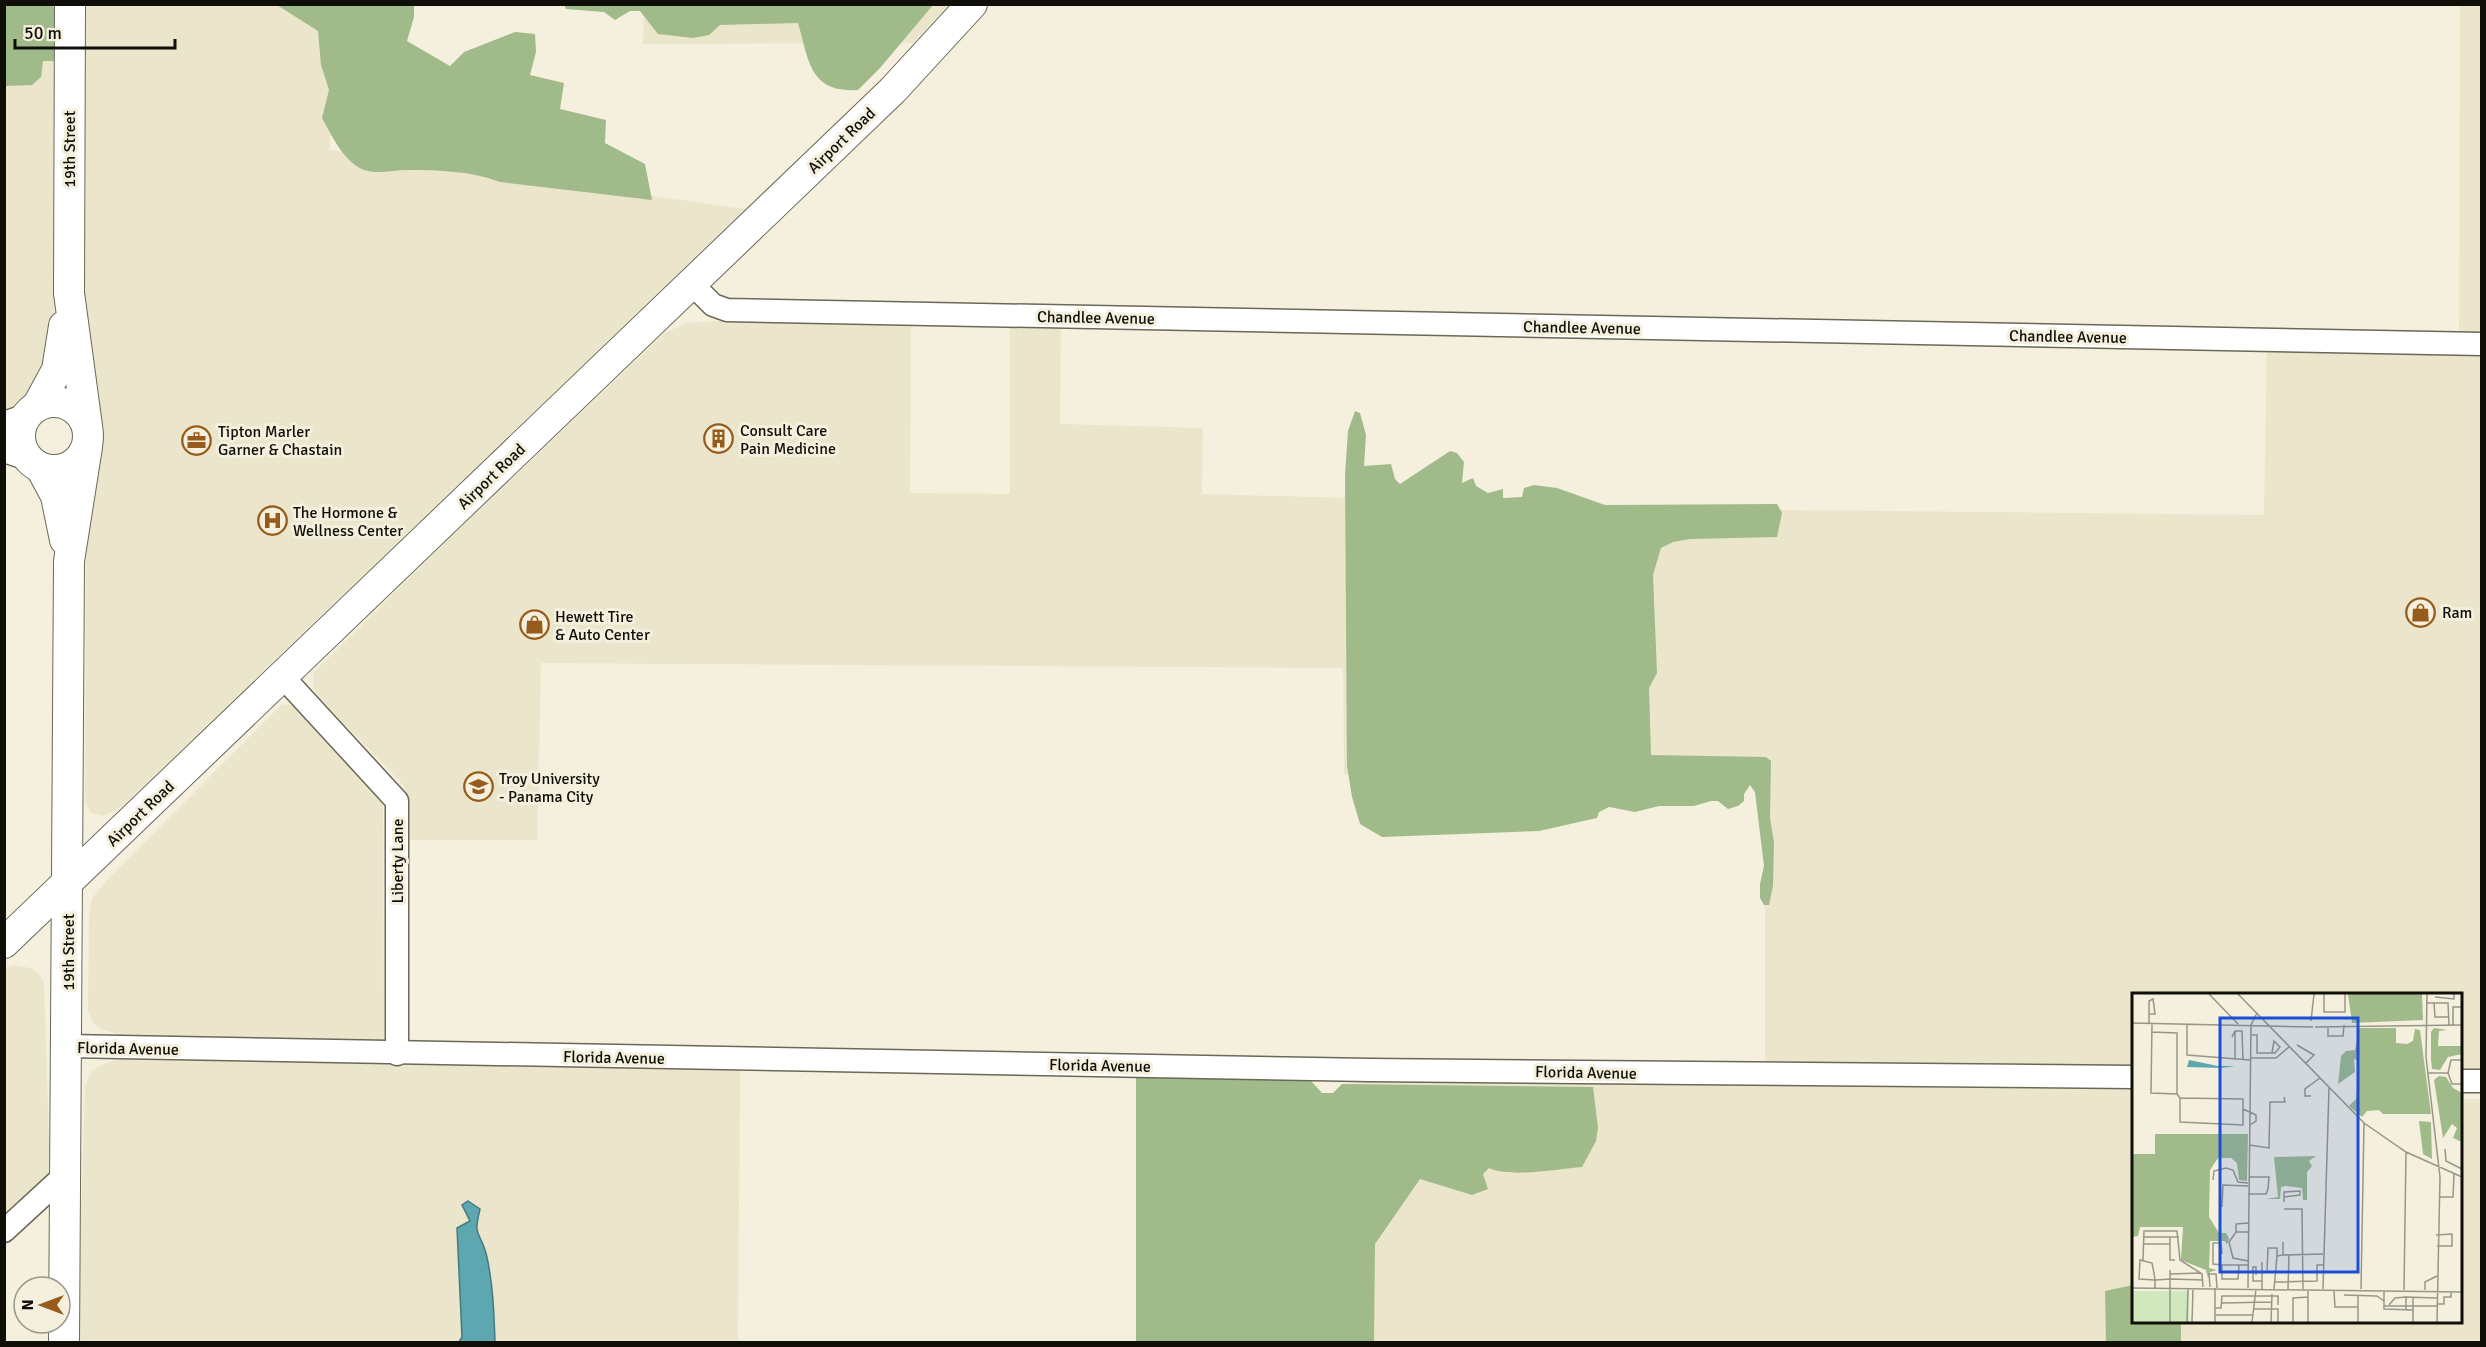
<svg xmlns="http://www.w3.org/2000/svg" width="2486" height="1347" viewBox="0 0 2486 1347" font-family="Signika,sans-serif">
<style>
.built{fill:#eae5cb}
.forest{fill:#a0bb89}
.water{fill:#5da7b1;stroke:#46797e;stroke-width:1.5}
.lines{fill:none;stroke-linecap:round;stroke-linejoin:round}
.minor-casing{stroke:#6b6858;stroke-width:25}
.major-casing{stroke:#6b6858;stroke-width:32}
.minor{stroke:#fff;stroke-width:22}
.major{stroke:#fff;stroke-width:30}
.labels{text-anchor:middle;stroke-width:6;stroke-linejoin:round;paint-order:stroke}
.street-label{font-size:16px;fill:#0f0e08;stroke:#f4f0dd}
.poi-label{font-size:16px;fill:#0f0e08;stroke:#f4f0dd;text-anchor:start}
.inset-road{fill:none;stroke:#989688;stroke-width:1.5}
.view{fill:#1d4ed8;fill-opacity:0.15;stroke:#1d4ed8;stroke-width:3}
.inset-edge{fill:none;stroke:#0f0e08;stroke-width:3}
</style>
<rect width="100%" height="100%" fill="#f4f0dd"/>
<g class="built">
<path d="M87 4 332 5 330 150 745 209 120 808 103 816 91 813 85 802 86 548 99 437 81 293 85 12Z"/>
<path d="M635 5H948L913 43 643 44 644 6Z"/>
<path d="M2460 5H2481V333L2459 332Z"/>
<path d="M5 61H55L54 347 27 403 5 414Z"/>
<path d="M723 321 911 324 910 493 1010 494V327H1061L1060 424 1203 428 1202 494 1792 510 2264 515 2267 350 2481 354V1069H2461L2460 994H2134L2133 1066 1765 1063V777L1344 775 1343 668 541 663 537 840H408V800L403 785 317 695 313 687V673L453 535 665 333 686 323Z"/>
<path d="M282 704 295 706 380 796 383 805 384 1042 121 1035 103 1030 94 1024 88 1010 89 914 92 898 112 875Z"/>
<path d="M14 965 30 968 39 974 44 982 50 1173 5 1215 4 968Z"/>
<path d="M117 1059 740 1070 738 1342H77L85 1086 91 1072 97 1067Z"/>
<path d="M1351 1079 2133 1090 2134 1322H2460L2461 1099H2481V1342H1350Z"/>
</g>
<g class="forest">
<path d="M4 5H53L55 11V61H43L41 77 32 85 5 86Z"/>
<path d="M277 5H414V17L407 41 450 66 464 52 515 32 535 34 536 52 530 75 564 83 560 109 606 120 605 143 645 164 652 200 500 182C471 171 439 170 408 170 391 170 373 176 358 167 341 156 331 134 322 118L329 90 321 65 318 31Z"/>
<path d="M564 5H933L880 68 858 90C809 93 809 60 798 23L720 25 709 35 693 38 658 34 640 11H630L615 20 604 12 566 9Z"/>
<path d="M1355 411 1360 413 1366 435 1364 466 1391 464 1395 479 1400 484 1450 451 1457 453 1464 462 1462 483 1473 478 1476 486 1488 493 1503 489V498L1522 497 1524 488 1534 485 1557 488 1605 505 1777 504 1782 513 1777 537 1690 539 1673 542 1661 548 1653 575 1657 673 1649 688 1651 755 1766 757 1771 761 1770 818 1774 843 1773 886 1769 905H1764L1760 898V884L1764 866 1755 792 1750 785 1744 794V801L1738 806 1728 809 1718 801H1711L1694 806H1659L1635 812 1609 807 1599 812 1597 818 1539 831 1382 837 1360 824 1352 797 1347 766 1345 475 1348 431Z"/>
<path d="M1136 1077 1311 1081 1322 1093H1333L1342 1084 1593 1087 1598 1128 1596 1141 1582 1167C1558 1169 1510 1178 1489 1168L1483 1174 1488 1189 1472 1195 1420 1179 1375 1244 1374 1342H1136Z"/>
<path d="M2133 1285 2134 1322H2181V1342H2106L2105 1291Z"/>
</g>
<path class="water" d="M468 1201 480 1209C473 1238 479 1229 486 1253 493 1282 494 1313 495 1342H459L462 1337 457 1228 470 1221 462 1205Z"/>
<g class="lines">
<defs>
<g id="minor">
<path d="M692 284 713 305 727 310 2482 344"/>
<path d="M4 423 27 415"/>
<path d="M4 451 28 459"/>
<path d="M283 677 397 801V1054"/>
<path d="M67 1046 1370 1070 2134 1077"/>
<path d="M2460 1081H2482"/>
<path d="M4 1231 66 1174"/>
</g>
<g id="major">
<path d="M70 4 69 293 87 426"/>
<circle cx="54" cy="436" r="34"/>
<path d="M38 405 57 370 64 326"/>
<path d="M41 468 56 496 65 540"/>
<path d="M4 943 893 90 972 4"/>
<path d="M64 1342 69 561 87 447"/>
</g>
</defs>
<use href="#minor" class="minor-casing"/>
<use href="#major" class="major-casing"/>
<use href="#minor" class="minor"/>
<use href="#major" class="major"/>
</g>
<defs>
<symbol id="building-ring" viewBox="-11 -11 22 22"><circle r="9.5" fill="#f4f0dd" stroke="#975c1b" stroke-width="1.5"/><path d="M-4-6H4V6H1V3H-1V6H-4ZM-2.5-4.3h1.7v1.8h-1.7ZM.8-4.3h1.7v1.8H.8ZM-2.5-1h1.7V.8h-1.7ZM.8-1h1.7V.8H.8Z" fill="#975c1b"/></symbol>
<symbol id="office-ring" viewBox="-11 -11 22 22"><circle r="9.5" fill="#f4f0dd" stroke="#975c1b" stroke-width="1.5"/><path d="M-6-3h4V-5.5h4V-3h4V5H-6ZM-1-4.5V-3h2v-1.5ZM-6 0V1H6V0Z" fill="#975c1b"/></symbol>
<symbol id="hospital-ring" viewBox="-11 -11 22 22"><circle r="9.5" fill="#f4f0dd" stroke="#975c1b" stroke-width="1.5"/><path d="M-5-5h3v3.5h4V-5h3V5h-3V1.5h-4V5h-3Z" fill="#975c1b"/></symbol>
<symbol id="shop-ring" viewBox="-11 -11 22 22"><circle r="9.5" fill="#f4f0dd" stroke="#975c1b" stroke-width="1.5"/><path d="M-5-2.5h2.3a2.7 3.5 0 0 1 5.4 0H5L5.5 6h-11ZM-1.5-2.5h3a1.5 2.3 0 0 0-3 0Z" fill="#975c1b"/></symbol>
<symbol id="university-ring" viewBox="-11 -11 22 22"><circle r="9.5" fill="#f4f0dd" stroke="#975c1b" stroke-width="1.5"/><path d="M0-5L7-2L0 1L-7-2ZM-4 1L0 2.5L4 1V4Q0 6-4 4Z" fill="#975c1b"/></symbol>
</defs>
<g fill-rule="evenodd">
<use href="#building-ring" x="702" y="422" width="33" height="33"/>
<use href="#office-ring" x="180" y="424" width="33" height="33"/>
<use href="#hospital-ring" x="256" y="504" width="33" height="33"/>
<use href="#shop-ring" x="2404" y="596" width="33" height="33"/>
<use href="#shop-ring" x="518" y="608" width="33" height="33"/>
<use href="#university-ring" x="462" y="770" width="33" height="33"/>
</g>
<g class="labels">
<g class="street-label">
<text transform="translate(841 140) rotate(-44)" y="6">Airport Road</text>
<text transform="translate(69 149) rotate(-90)" y="6">19th Street</text>
<text transform="translate(1096 317) rotate(1)" y="6">Chandlee Avenue</text>
<text transform="translate(1582 327) rotate(1)" y="6">Chandlee Avenue</text>
<text transform="translate(2068 336) rotate(1)" y="6">Chandlee Avenue</text>
<text transform="translate(491 476) rotate(-44)" y="6">Airport Road</text>
<text transform="translate(140 813) rotate(-44)" y="6">Airport Road</text>
<text transform="translate(397 861) rotate(-90)" y="6">Liberty Lane</text>
<text transform="translate(68 952) rotate(-90)" y="6">19th Street</text>
<text transform="translate(128 1048) rotate(1)" y="6">Florida Avenue</text>
<text transform="translate(614 1057) rotate(1)" y="6">Florida Avenue</text>
<text transform="translate(1100 1065) rotate(1)" y="6">Florida Avenue</text>
<text transform="translate(1586 1072) rotate(1)" y="6">Florida Avenue</text>
</g>
<g class="poi-label">
<text x="740" y="436">Consult Care<tspan x="740" dy="18">Pain Medicine</tspan></text>
<text x="218" y="437">Tipton Marler<tspan x="218" dy="18">Garner &amp; Chastain</tspan></text>
<text x="293" y="518">The Hormone &amp;<tspan x="293" dy="18">Wellness Center</tspan></text>
<text x="2442" y="618">Ram</text>
<text x="555" y="622">Hewett Tire<tspan x="555" dy="18">&amp; Auto Center</tspan></text>
<text x="499" y="784">Troy University<tspan x="499" dy="18">- Panama City</tspan></text>
</g>
</g>
<g transform="translate(2132 993)">
<rect width="330" height="330" fill="#f4f0dd"/>
<path d="M0 298H57V329H0Z" fill="#d1e8be"/>
<path d="M216 1H290L291 27 220 30ZM227 35H264V50L275 51 281 48 283 36 288 37 299 121H251L247 117 235 118 230 124 217 113 224 106 227 68 222 66 223 79 206 91 209 63 214 58 223 57ZM302 35 315 37 307 38 306 53H330V61L316 64 308 77 300 76 299 67V39ZM307 83 314 84 321 95 330 100V149L321 145 325 135 320 131 311 145 302 87ZM287 128 299 129 300 166 291 161ZM23 141H116L115 188 107 187 105 170 99 165H86L78 177 77 224 87 240H94L97 245 95 252 93 248H78L77 275 85 277 78 279 76 285 74 277 49 267 51 234H8L6 243 0 244V161H23ZM184 163 177 168 180 173 175 179V207H171L170 195 154 193 149 194 148 206H134L146 204 142 164Z" fill="#a0bb89"/>
<path d="M57 67 86 73H103L88 75 55 74Z" fill="#5da7b1"/>
<path class="inset-road" d="M77 1 106 31M106 1 232 130 274 159 330 184M192 1V19H213V1M295 1 294 64 308 184 305 329M303 4 322 6V1M294 10H316L317 32M302 10 303 24H317M179 28 182 1M0 30 181 34M17 30V8L21 6 23 21H17M20 30 19 100 45 101 48 105M55 31V62L118 67M321 32V14H330M183 34 330 32M196 34V43H211L212 32M20 39 45 40V101M103 39V67M119 42H125V60H143L148 54 142 48 140 60M100 44 103 38H110L111 67M165 52 182 62 174 70M118 65H144L157 54M330 67H319L316 80 320 91H330M296 80H316M179 103H173V96L188 85M111 116V132L48 129V105L111 106V116L124 122V128L118 132M117 152 137 155 138 109H153L152 104M313 156 314 168 330 176M81 187 82 178 94 175 101 177 106 189 116 190M116 201H134L136 196 137 184H117M152 204 168 202V198L152 199V209M307 204H321L322 181M90 214 91 192 116 193M152 216H170L171 296M104 239V231L116 230M304 242 320 241V253H305M11 244H47M151 249V262L191 261M11 251H38V244M38 251V267H43M11 267 12 238H45L48 267 70 281 71 294M116 268 101 265 97 249 104 239H116M130 269V296M90 272 81 271V250H89L90 261M107 272 106 286H90V272H116M38 277V329M135 278 136 255H145V263M38 281 69 280M124 282V274H121V288H130M142 289 185 288V272H191M78 294 77 281H84L85 295M0 295 330 299M23 295V287L22 280 20 270 8 267 7 286 23 287 39 286 71 287M116 295 119 32 125 20M142 296 145 263 151 262M156 296 157 262M191 296 197 95M229 296 232 130M272 297 274 159M293 297V289L305 283M176 298V329M202 298 203 314H226M252 298V313H305M212 302 245 303 252 308M90 310 140 309M305 311H312V304H319V299M257 312 263 305 274 304M252 313V316L281 317M83 315H89L90 303H146V312M121 316H146V329M274 316V304L305 305M83 322H120M55 329 56 295M60 329 61 295M83 329V295M120 329 124 296M139 329 140 301M161 329V305L176 304M226 329V302M281 329V305"/>
<path class="view" d="M88 25H226V279H88Z"/>
<rect width="330" height="330" class="inset-edge"/>
</g>
<rect width="2486" height="1347" fill="none" stroke="#0f0e08" stroke-width="12"/>
<g transform="translate(42 1305) rotate(270)"><circle r="28" fill="#f4f0dd" stroke="#989688" stroke-width="1.5"/>
<path d="M0-4.5L10 22L0 15L-10 22Z" fill="#975c1b"/>
<text y="-9" font-size="16" font-weight="bold" text-anchor="middle" fill="#0f0e08">N</text>
</g>
<path d="M15 39v9h160v-9" fill="none" stroke="#0f0e08" stroke-width="3"/>
<text x="24" y="39" font-size="18" fill="#0f0e08" stroke="#f4f0dd" stroke-width="4.5" paint-order="stroke">50 m</text>
</svg>
